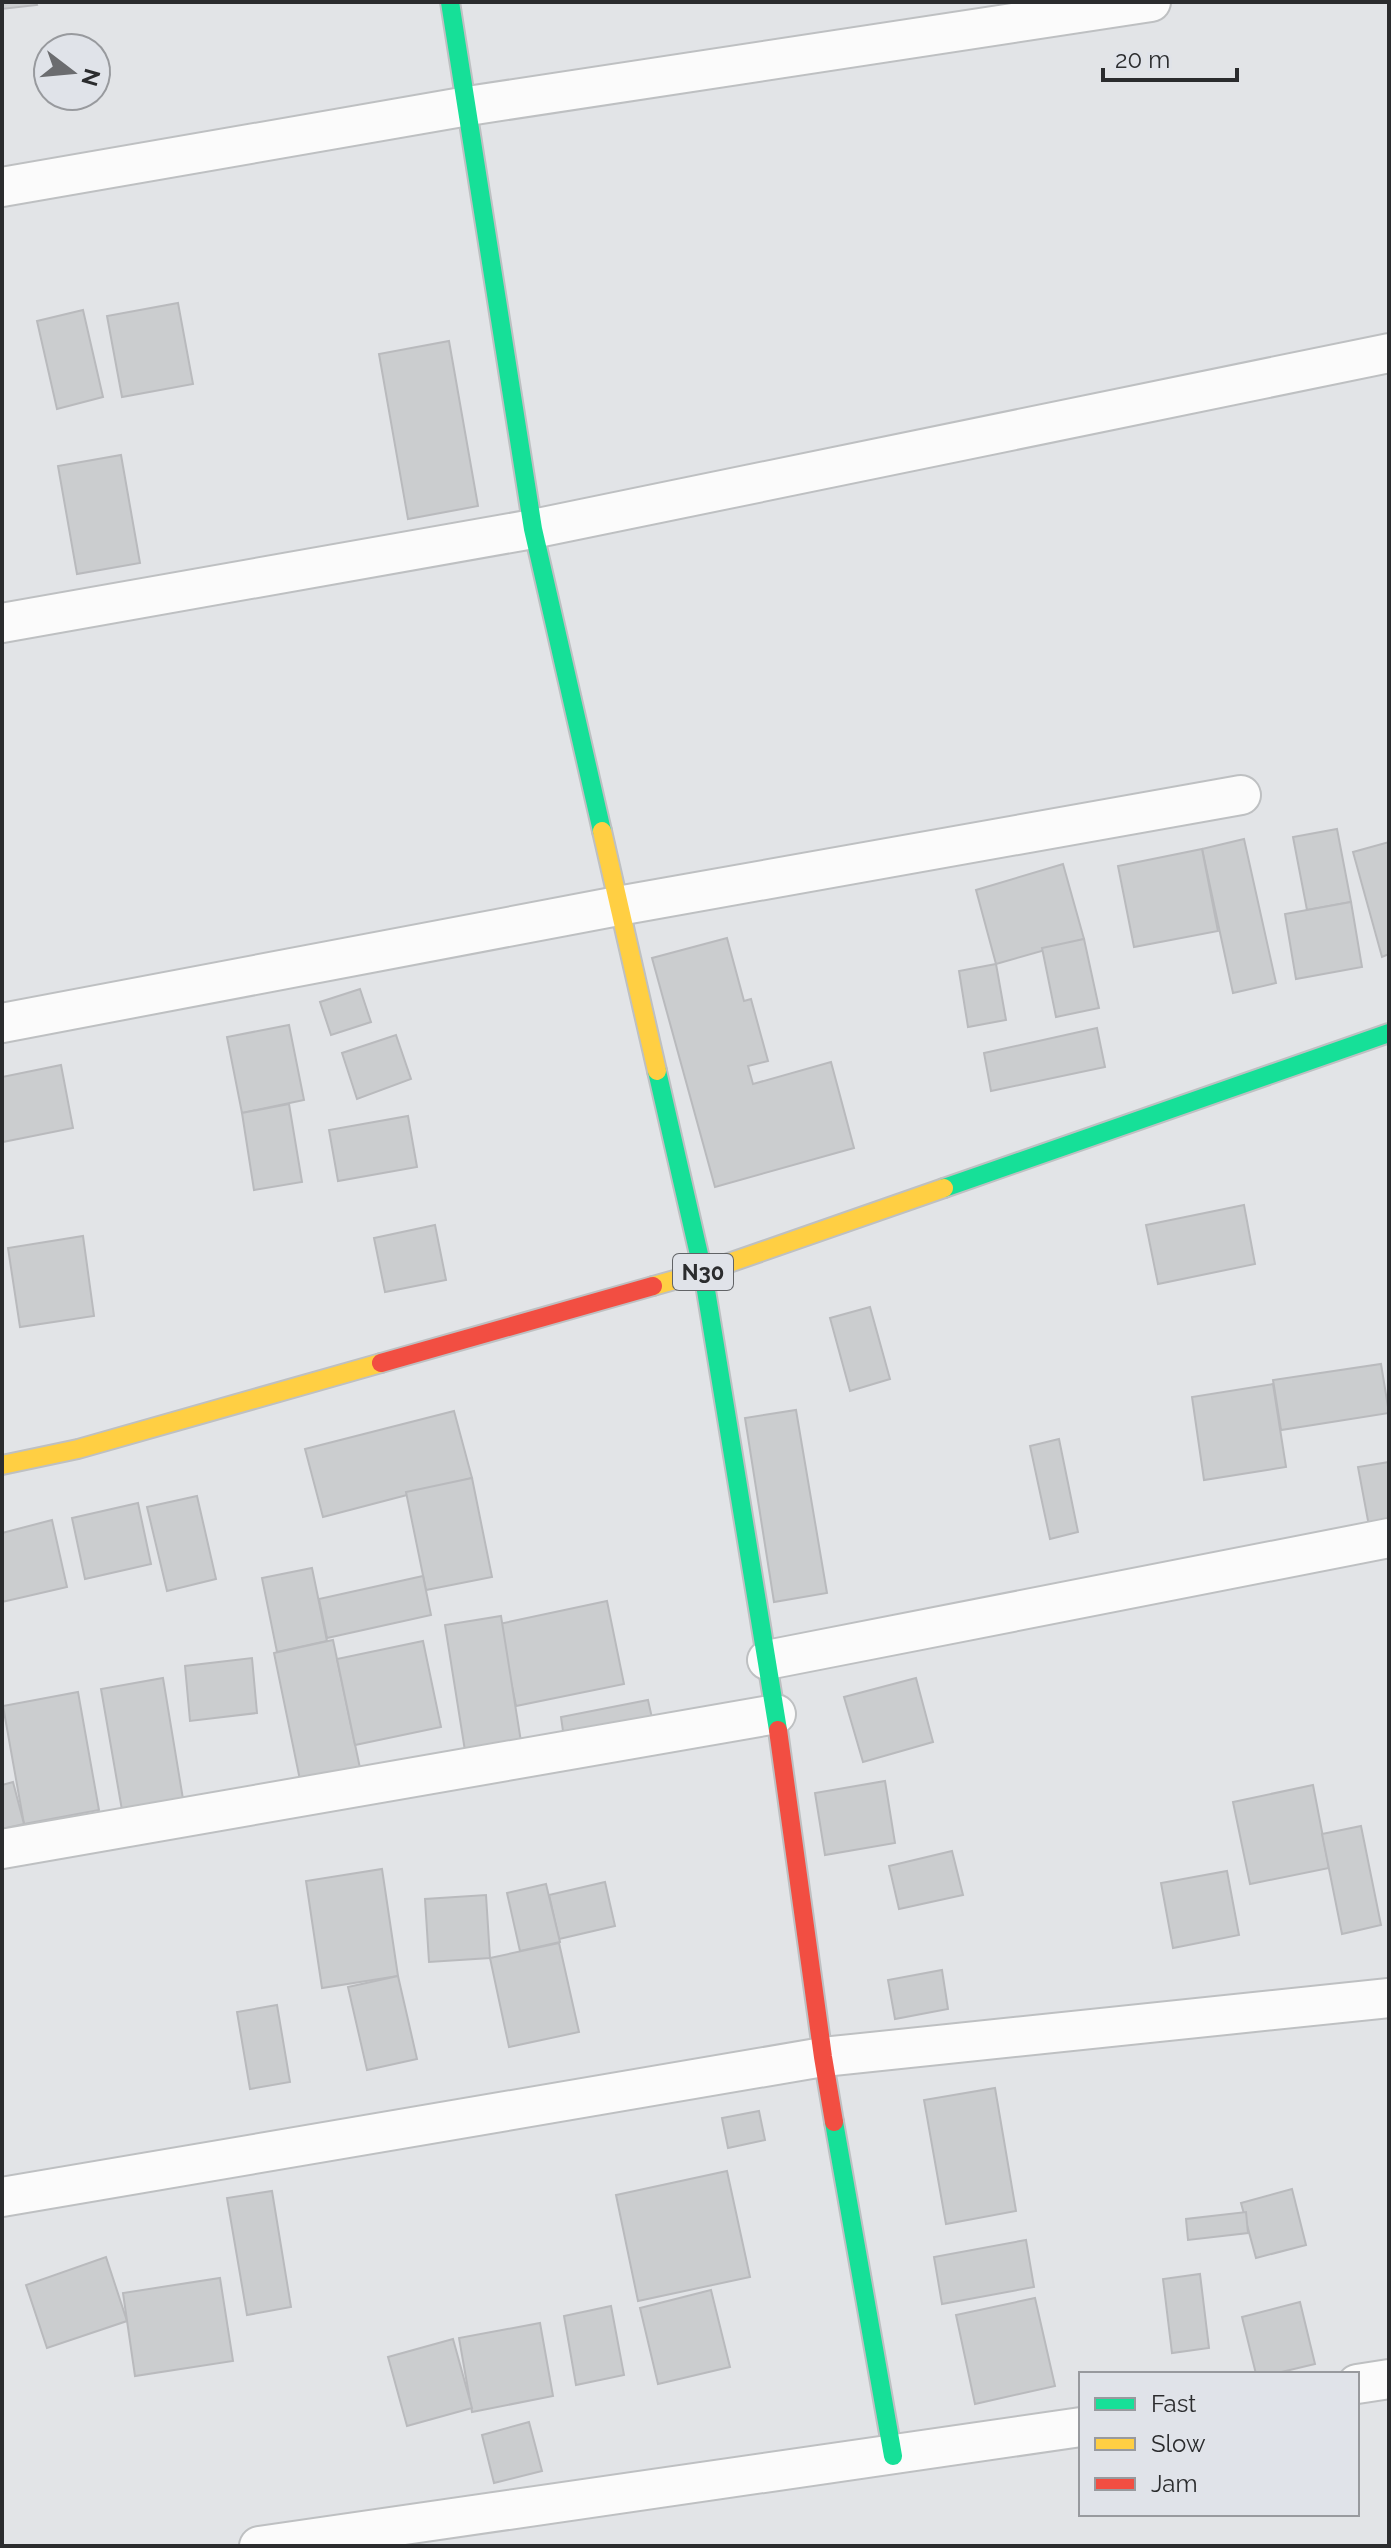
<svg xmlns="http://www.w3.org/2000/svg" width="1391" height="2548" viewBox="0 0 1391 2548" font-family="Raleway,sans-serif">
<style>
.building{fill:#cbcdcf;stroke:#b9babd;stroke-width:2}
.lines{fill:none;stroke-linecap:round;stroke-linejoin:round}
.street-casing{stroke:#bec0c2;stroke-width:42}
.fast-casing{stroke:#bec0c2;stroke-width:22}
.slow-casing{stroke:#bec0c2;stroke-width:22}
.jam-casing{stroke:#bec0c2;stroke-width:22}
.street{stroke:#fbfbfb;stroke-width:38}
.fast{stroke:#16e098;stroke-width:18}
.slow{stroke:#ffcf43;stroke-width:18}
.jam{stroke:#f24e42;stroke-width:18}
.labels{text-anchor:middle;stroke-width:6;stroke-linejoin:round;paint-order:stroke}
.shield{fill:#e0e3e9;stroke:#616366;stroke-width:2}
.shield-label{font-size:22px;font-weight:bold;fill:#2b2c2e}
</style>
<rect width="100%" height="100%" fill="#e2e4e7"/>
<g class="building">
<path d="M2 2H36L37 5 2 9Z"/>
<path d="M178 303 193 384 122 397 107 316Z"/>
<path d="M83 310 103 397 57 409 37 321Z"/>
<path d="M449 341 478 506 408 519 379 354Z"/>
<path d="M121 455 140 563 77 574 58 466Z"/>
<path d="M1337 829 1351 902 1307 910 1293 837Z"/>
<path d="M1244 839 1276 983 1233 993 1202 849Z"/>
<path d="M1389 842V954L1382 957 1353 852Z"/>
<path d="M1202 849 1218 931 1134 947 1118 866Z"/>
<path d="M1063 864 1084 939 996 964 976 890Z"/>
<path d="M1351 902 1362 967 1296 979 1285 914Z"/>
<path d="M727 938 744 1001 751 999 768 1061 748 1066 753 1084 831 1062 854 1148 715 1187 652 958Z"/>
<path d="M1084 939 1099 1008 1056 1017 1042 948Z"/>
<path d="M996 964 1006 1020 968 1027 959 971Z"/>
<path d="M360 989 371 1022 331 1035 320 1002Z"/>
<path d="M289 1025 304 1100 242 1113 227 1037Z"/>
<path d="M1097 1028 1105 1067 991 1091 984 1053Z"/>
<path d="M396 1035 411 1079 357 1099 342 1053Z"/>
<path d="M61 1065 73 1128 3 1142 2 1077Z"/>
<path d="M289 1104 302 1182 254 1190 242 1113Z"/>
<path d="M408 1116 417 1167 338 1181 329 1130Z"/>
<path d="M1244 1205 1255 1264 1158 1284 1146 1225Z"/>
<path d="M435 1225 446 1280 385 1292 374 1238Z"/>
<path d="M83 1236 94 1316 20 1327 8 1248Z"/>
<path d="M870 1307 890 1379 850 1391 830 1318Z"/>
<path d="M1381 1364 1389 1413 1281 1430 1273 1380Z"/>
<path d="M1273 1384 1286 1467 1204 1480 1192 1397Z"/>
<path d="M796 1410 827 1593 774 1602 745 1418Z"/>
<path d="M454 1411 472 1478 323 1517 305 1449Z"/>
<path d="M1059 1439 1078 1532 1050 1539 1030 1446Z"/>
<path d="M1389 1462V1522L1369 1526 1358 1467Z"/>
<path d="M472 1478 492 1577 426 1590 406 1492Z"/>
<path d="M197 1496 216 1579 167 1591 147 1507Z"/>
<path d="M138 1503 151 1564 85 1579 72 1518Z"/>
<path d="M52 1520 67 1587 2 1602V1533Z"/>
<path d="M312 1568 327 1641 277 1652 262 1578Z"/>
<path d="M423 1576 431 1615 327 1638 319 1599Z"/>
<path d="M607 1601 624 1684 516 1706 499 1624Z"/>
<path d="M501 1616 522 1748 466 1757 445 1625Z"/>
<path d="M333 1640 360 1768 300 1780 274 1653Z"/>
<path d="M423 1641 441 1727 355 1745 337 1659Z"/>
<path d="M252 1658 257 1713 190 1721 185 1666Z"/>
<path d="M163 1678 183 1799 122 1810 101 1689Z"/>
<path d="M916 1678 933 1742 863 1762 844 1697Z"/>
<path d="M78 1692 99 1810 24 1824 3 1706Z"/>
<path d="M648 1700 654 1727 565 1745 561 1717Z"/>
<path d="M885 1781 895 1843 825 1855 815 1793Z"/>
<path d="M13 1782 24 1824 2 1829V1785Z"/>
<path d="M1313 1785 1329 1868 1250 1884 1233 1802Z"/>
<path d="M1361 1826 1381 1925 1342 1934 1322 1834Z"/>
<path d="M952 1851 963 1895 899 1909 889 1866Z"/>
<path d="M382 1869 398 1976 322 1988 306 1881Z"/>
<path d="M1227 1871 1239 1935 1173 1948 1161 1883Z"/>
<path d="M605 1882 615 1926 559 1939 549 1895Z"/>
<path d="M546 1884 560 1942 520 1951 507 1893Z"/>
<path d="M486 1895 490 1958 429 1962 425 1899Z"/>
<path d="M559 1943 579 2032 509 2047 490 1958Z"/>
<path d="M942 1970 948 2009 895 2019 888 1980Z"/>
<path d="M398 1976 417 2059 367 2070 348 1987Z"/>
<path d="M277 2005 290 2082 250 2089 237 2012Z"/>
<path d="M995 2088 1016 2211 946 2224 924 2100Z"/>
<path d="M759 2111 765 2140 728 2148 722 2118Z"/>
<path d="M727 2171 750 2277 638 2301 616 2195Z"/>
<path d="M1292 2189 1306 2245 1256 2258 1241 2203Z"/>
<path d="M272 2191 291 2307 247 2315 227 2198Z"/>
<path d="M1246 2212 1248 2233 1188 2240 1186 2219Z"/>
<path d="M1026 2240 1034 2287 942 2304 934 2257Z"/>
<path d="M106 2257 127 2321 47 2348 26 2285Z"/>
<path d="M1200 2274 1209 2348 1172 2353 1163 2279Z"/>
<path d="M220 2278 233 2361 135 2376 123 2293Z"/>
<path d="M711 2290 730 2367 658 2384 640 2308Z"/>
<path d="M1035 2298 1055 2386 975 2404 956 2315Z"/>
<path d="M1300 2302 1315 2364 1273 2374H1256L1242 2317Z"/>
<path d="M611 2306 624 2375 576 2385 564 2316Z"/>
<path d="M540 2323 553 2396 472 2412 459 2338Z"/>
<path d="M453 2339 472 2408 407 2426 388 2357Z"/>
<path d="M529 2422 542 2471 494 2483 482 2435Z"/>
</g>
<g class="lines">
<defs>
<g id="street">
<path d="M2 187 468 106 1151 2"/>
<path d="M2 623 533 529 1389 353"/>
<path d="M2 1023 618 906 1241 795"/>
<path d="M767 1660 1389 1538"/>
<path d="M2 1849 776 1714"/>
<path d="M2 2197 823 2057 1389 1998"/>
<path d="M1357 2384 1389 2379"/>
<path d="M259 2546 1081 2427"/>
</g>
<g id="fast">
<path d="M450 2 533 529 602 831"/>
<path d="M657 1071 703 1272 778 1730"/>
<path d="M944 1188 1389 1033"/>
<path d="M834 2122 893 2456"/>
</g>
<g id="slow">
<path d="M602 831 657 1071"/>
<path d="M653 1286 703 1272 944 1188"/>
<path d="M2 1465 78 1449 381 1363"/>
</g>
<g id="jam">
<path d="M381 1363 653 1286"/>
<path d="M778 1730 823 2057 834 2122"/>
</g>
</defs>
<use href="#street" class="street-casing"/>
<use href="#fast" class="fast-casing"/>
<use href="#slow" class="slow-casing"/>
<use href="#jam" class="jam-casing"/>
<use href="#street" class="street"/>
<use href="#fast" class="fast"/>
<use href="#slow" class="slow"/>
<use href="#jam" class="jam"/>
</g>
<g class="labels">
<rect class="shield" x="673" y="1254" width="60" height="36" rx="6"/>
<g class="shield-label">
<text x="703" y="1280">N30</text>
</g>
</g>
<rect width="1391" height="2548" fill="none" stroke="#2b2c2e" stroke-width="8"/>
<rect x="1079" y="2372" width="280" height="144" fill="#e0e3e9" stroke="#989a9e" stroke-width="2"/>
<rect x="1095" y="2398" width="40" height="12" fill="#16e098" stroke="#989a9e" stroke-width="2"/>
<text x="1151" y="2412" font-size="24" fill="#2b2c2e">Fast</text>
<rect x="1095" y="2438" width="40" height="12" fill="#ffcf43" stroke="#989a9e" stroke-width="2"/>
<text x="1151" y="2452" font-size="24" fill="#2b2c2e">Slow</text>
<rect x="1095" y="2478" width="40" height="12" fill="#f24e42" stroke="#989a9e" stroke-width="2"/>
<text x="1151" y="2492" font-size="24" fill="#2b2c2e">Jam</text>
<g transform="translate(72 72) rotate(106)"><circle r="38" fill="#e0e3e9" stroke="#989a9e" stroke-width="2"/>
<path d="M0-6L14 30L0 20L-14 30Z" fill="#6b6c6f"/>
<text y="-12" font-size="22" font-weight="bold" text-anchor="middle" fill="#2b2c2e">N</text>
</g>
<path d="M1103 68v12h134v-12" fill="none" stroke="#2b2c2e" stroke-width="4"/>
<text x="1115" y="68" font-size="24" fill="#2b2c2e" stroke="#e0e3e9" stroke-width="6" paint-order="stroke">20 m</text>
</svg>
